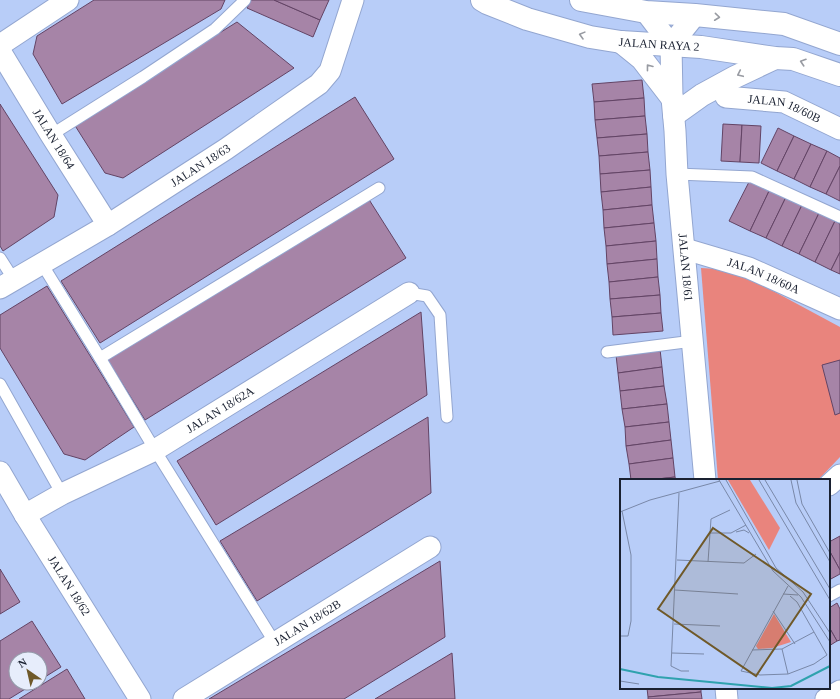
<svg xmlns="http://www.w3.org/2000/svg" width="840" height="699" viewBox="0 0 840 699" font-family="Georgia,serif">
<style>
.park{fill:#e9847d}
.building{fill:#a684a7;stroke:#634465}
.lines{fill:none;stroke-linecap:round;stroke-linejoin:round}
.service-casing{stroke:#93a6d0;stroke-width:13}
.minor-casing{stroke:#93a6d0;stroke-width:23}
.primary-casing{stroke:#93a6d0;stroke-width:24}
.service{stroke:#fff;stroke-width:11}
.minor{stroke:#fff;stroke-width:21}
.primary{stroke:#fff;stroke-width:22}
.oneway{stroke:#989ba2}
.labels{text-anchor:middle;stroke-width:4;stroke-linejoin:round;paint-order:stroke}
.street-label{font-size:12px;fill:#1a2131;stroke:#e7edfb}
.inset-river{fill:none;stroke:#2fa2ae;stroke-width:2}
.inset-road{fill:none;stroke:#7988a8;stroke-width:1}
.view{fill:#6f5929;fill-opacity:0.15;stroke:#6f5929;stroke-width:2}
.inset-edge{fill:none;stroke:#1a2131;stroke-width:2}
</style>
<rect width="100%" height="100%" fill="#b8cdf8"/>
<path class="park" d="M701 268 734 270 840 327V457L822 476 817 480H718Z"/>
<g class="building">
<path d="M94 0H225L221 9 62 104 33 54 37 36Z"/>
<path d="M251 0H274L320 20 313 37 247 8Z"/>
<path d="M274 0H329L320 20Z"/>
<path d="M237 22 294 68 123 178 105 173 74 124Z"/>
<path d="M642 80 644 98 594 102 592 84Z"/>
<path d="M355 97 394 159 100 343 61 281Z"/>
<path d="M644 98 645 116 595 120 594 102Z"/>
<path d="M0 104 58 195 54 217 3 251 0 246Z"/>
<path d="M645 116 647 134 597 138 595 120Z"/>
<path d="M723 124 742 125 740 162 721 161Z"/>
<path d="M742 125 761 126 759 163 740 162Z"/>
<path d="M778 128 794 136 777 171 761 163Z"/>
<path d="M647 134 648 152 599 156 597 138Z"/>
<path d="M794 136 811 144 794 179 777 171Z"/>
<path d="M811 144 827 151 810 187 794 179Z"/>
<path d="M827 151 840 158V166L826 194 810 187Z"/>
<path d="M648 152 650 170 600 174 599 156Z"/>
<path d="M840 166V201L826 194Z"/>
<path d="M650 170 651 187 601 192 600 174Z"/>
<path d="M750 180 770 189 750 231 729 221Z"/>
<path d="M651 187 652 205 603 210 601 192Z"/>
<path d="M770 189 786 197 766 238 750 231Z"/>
<path d="M786 197 802 205 782 246 766 238Z"/>
<path d="M368 198 406 258 145 420 107 359Z"/>
<path d="M652 205 654 223 604 228 603 210Z"/>
<path d="M802 205 819 213 799 254 782 246Z"/>
<path d="M819 213 835 221 815 262 799 254Z"/>
<path d="M835 221 840 224V252L831 270 815 262Z"/>
<path d="M654 223 656 241 606 246 604 228Z"/>
<path d="M656 241 657 259 607 264 606 246Z"/>
<path d="M840 252V274L831 270Z"/>
<path d="M657 259 658 277 609 282 607 264Z"/>
<path d="M658 277 660 295 610 299 609 282Z"/>
<path d="M47 286 134 427 85 460 64 454 0 348V315Z"/>
<path d="M660 295 661 313 612 317 610 299Z"/>
<path d="M421 312 427 395 216 525 177 461Z"/>
<path d="M661 313 663 331 613 335 612 317Z"/>
<path d="M660 349 662 367 618 373 616 355Z"/>
<path d="M840 360V413L835 415 822 365Z"/>
<path d="M662 367 664 386 620 391 618 373Z"/>
<path d="M664 386 667 404 622 409 620 391Z"/>
<path d="M667 404 669 422 625 427 622 409Z"/>
<path d="M428 417 431 493 257 601 220 541Z"/>
<path d="M669 422 671 440 626 446 625 427Z"/>
<path d="M671 440 673 458 629 464 626 446Z"/>
<path d="M673 458 675 477 649 480H631L629 464Z"/>
<path d="M675 477 676 480H649Z"/>
<path d="M840 536V570L829 550V542Z"/>
<path d="M829 550 840 570V574L829 580Z"/>
<path d="M440 561 445 637 344 699H209Z"/>
<path d="M0 569 20 602 0 614Z"/>
<path d="M837 603 840 609V640L837 641 829 627V608Z"/>
<path d="M32 621 61 667 40 680V659H16V683H35L9 699H0V641Z"/>
<path d="M829 627 837 641 829 646Z"/>
<path d="M452 653 455 699H375Z"/>
<path d="M67 669 85 699H19Z"/>
<path d="M647 688H701V692L648 697Z"/>
<path d="M701 692 702 699H648V697Z"/>
</g>
<g class="lines">
<defs>
<g id="service">
<path d="M51 135 143 77 215 29 245 0"/>
<path d="M677 174 752 177 840 217"/>
<path d="M0 258 14 280"/>
<path d="M42 264 100 358 155 450 275 643"/>
<path d="M409 293 427 296 440 315 443 362 447 417"/>
<path d="M607 352 693 341"/>
<path d="M100 358 379 188"/>
<path d="M0 384 62 494"/>
<path d="M829 596 840 590"/>
</g>
<g id="minor">
<path d="M646 12 671 45 695 15"/>
<path d="M0 45 68 0"/>
<path id="s1" d="M671 45 672 98 675 131 677 174 705 480"/>
<path id="s2" d="M0 51 51 135 108 225"/>
<path id="s3" d="M726 97 784 102 840 129"/>
<path id="s4" d="M685 249 749 268 840 309"/>
<path id="s5" d="M0 288 108 225 226 149 319 84 330 71 353 0"/>
<path id="s6" d="M0 472 25 515 140 699"/>
<path d="M829 485 840 475"/>
<path id="s7" d="M25 515 62 494 155 450 409 293"/>
<path d="M726 688 727 699"/>
<path id="s8" d="M184 699 430 547"/>
<path d="M826 699 840 691"/>
</g>
<g id="primary">
<path id="s9" d="M482 0 487 3 527 19 590 37 621 42 701 47 775 58 793 59 840 75"/>
<path d="M581 0 646 12 695 15 784 24 840 44"/>
<path d="M621 42 642 59 672 98"/>
<path d="M674 115 702 95 735 77 775 58"/>
</g>
</defs>
<use href="#service" class="service-casing"/>
<use href="#minor" class="minor-casing"/>
<use href="#primary" class="primary-casing"/>
<use href="#service" class="service"/>
<use href="#minor" class="minor"/>
<use href="#primary" class="primary"/>
</g>
<defs><path id="oneway-chevron" d="M-2-3.5L2.5 0L-2 3.5" fill="none" stroke-width="1.6" stroke-linecap="round" stroke-linejoin="round"/></defs>
<g class="oneway">
<use href="#oneway-chevron" transform="translate(717 17) rotate(6)"/>
<use href="#oneway-chevron" transform="translate(582 35) rotate(-165)"/>
<use href="#oneway-chevron" transform="translate(803 62) rotate(-162)"/>
<use href="#oneway-chevron" transform="translate(649 67) rotate(-128)"/>
<use href="#oneway-chevron" transform="translate(740 74) rotate(155)"/>
</g>
<g class="labels">
<g class="street-label">
<text dy="4" stroke="none"><textPath href="#s9" startOffset="184">JALAN RAYA 2</textPath></text>
<text dy="4" stroke="none"><textPath href="#s3" startOffset="60">JALAN 18/60B</textPath></text>
<text dy="4" stroke="none"><textPath href="#s2" startOffset="103">JALAN 18/64</textPath></text>
<text dy="4" stroke="none"><textPath href="#s5" startOffset="235">JALAN 18/63</textPath></text>
<text dy="4" stroke="none"><textPath href="#s1" startOffset="223">JALAN 18/61</textPath></text>
<text dy="4" stroke="none"><textPath href="#s4" startOffset="83">JALAN 18/60A</textPath></text>
<text dy="4" stroke="none"><textPath href="#s7" startOffset="222">JALAN 18/62A</textPath></text>
<text dy="4" stroke="none"><textPath href="#s6" startOffset="133">JALAN 18/62</textPath></text>
<text dy="4" stroke="none"><textPath href="#s8" startOffset="145">JALAN 18/62B</textPath></text>
</g>
</g>
<g transform="translate(620 479)">
<rect width="210" height="210" fill="#b8cdf8"/>
<path d="M108 1H130L160 49 149 71Z" fill="#e9847d"/>
<path d="M154 135 171 163 152 169 138 170 136 167Z" fill="#e9847d"/>
<path class="inset-river" d="M0 190 38 198 152 209 171 207 210 187"/>
<path class="inset-road" d="M99 1 153 92 181 118 210 163M106 1 156 89 183 113 210 154M139 1 210 121M145 1 210 110M171 1 176 24 210 83M177 1 182 25 210 74M59 14 51 187 61 192H69M0 33 30 21 100 2M116 53 124 51 129 54M89 54H111L126 46M57 81 124 84 136 75M88 83 91 40 110 31M168 107 121 192 140 196 168 195 194 185 207 176 177 123 170 117M55 111 118 115M163 115 178 116M153 132 175 165M54 145 100 147M0 157H8L11 142V76L2 32M162 170 168 195M132 171 162 170 194 153M52 174 84 175M0 202 19 205"/>
<path class="view" d="M93 49 191 115 136 197 38 130Z"/>
<rect width="210" height="210" class="inset-edge"/>
</g>
<g transform="translate(28 671) rotate(326)"><circle r="19" fill="#e7edfb" stroke="#959baa"/>
<path d="M0-3L7 15L0 10L-7 15Z" fill="#6f5929"/>
<text y="-6" font-size="11" font-weight="bold" text-anchor="middle" fill="#1a2131">N</text>
</g>
</svg>
